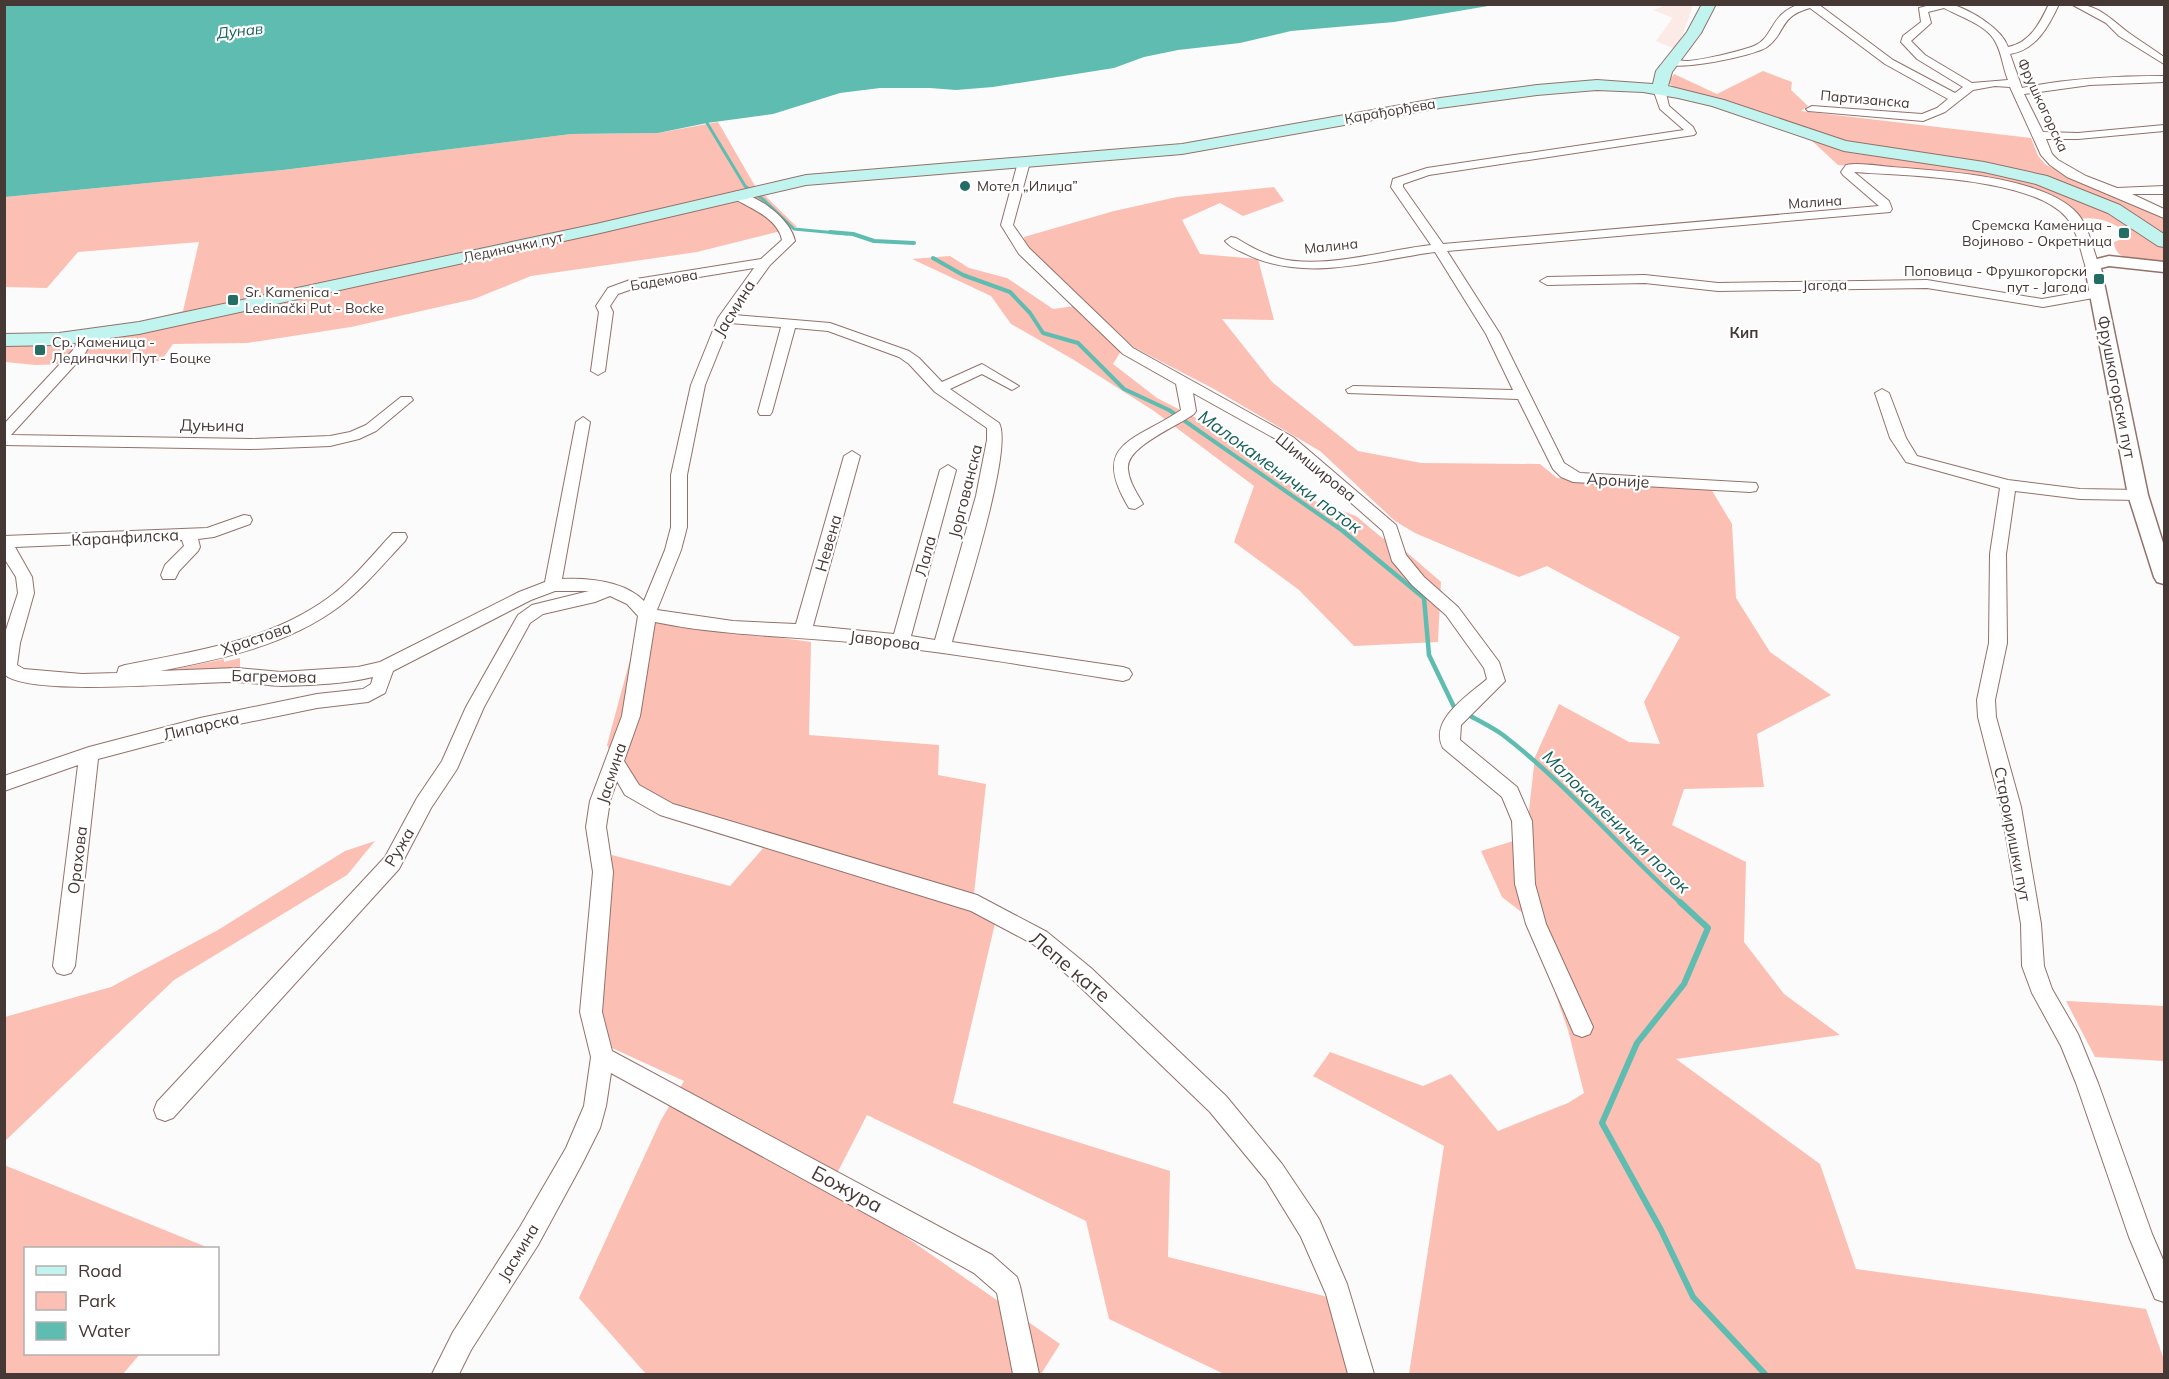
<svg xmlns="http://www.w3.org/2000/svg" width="2169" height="1379" viewBox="0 0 2169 1379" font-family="Mulish,sans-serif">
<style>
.built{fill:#fceae6}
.green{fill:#fbbfb3}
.water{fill:#5fbcb0}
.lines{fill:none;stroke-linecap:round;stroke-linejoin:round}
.stream-far3{stroke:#5fbcb0;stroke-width:3}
.stream-far2{stroke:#5fbcb0;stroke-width:4}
.stream-far1{stroke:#5fbcb0;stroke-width:4.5}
.stream{stroke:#5fbcb0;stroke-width:6}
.minor-casing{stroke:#92726b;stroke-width:2}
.tertiary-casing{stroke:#92726b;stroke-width:3}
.secondary-casing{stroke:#92726b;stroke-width:2}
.minor{fill:#fff;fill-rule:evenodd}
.tertiary{fill:#fff;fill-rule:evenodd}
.secondary{fill:#c2f4ef;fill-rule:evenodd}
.poi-dot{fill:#246d64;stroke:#fff;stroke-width:2}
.labels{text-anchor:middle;stroke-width:4.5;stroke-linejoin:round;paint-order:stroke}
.far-street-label{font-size:14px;fill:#463835;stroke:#fff}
.far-poi-label{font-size:14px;fill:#463835;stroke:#fff;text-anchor:start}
.far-water-label{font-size:15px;font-style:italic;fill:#15625a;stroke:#fff}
.far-neighbourhood-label{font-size:15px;font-weight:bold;fill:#463835;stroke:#fff}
.street-label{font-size:16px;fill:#463835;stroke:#fff}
.water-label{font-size:18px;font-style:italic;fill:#15625a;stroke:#fff}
.near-street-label{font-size:20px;fill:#463835;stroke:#fff}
</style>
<rect width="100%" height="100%" fill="#fbfbfb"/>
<path class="built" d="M1667 5H1693L1677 50 1656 41 1673 18 1653 10Z"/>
<g class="green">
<path d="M1763 71 1792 82 1791 90 1808 106 1801 111 2031 138 2038 156 2046 165 2164 216V234L2118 206 2063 185 1846 143 1679 90 1668 83 1674 74 1717 94Z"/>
<path d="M718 122 755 186 797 227 697 252 531 276 474 299 351 327 247 343 173 344 161 361 36 365 5 362 4 337 68 336 135 324 183 311 199 242 78 252 47 288 5 287V197L283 170 571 134 658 133Z"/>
<path d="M1811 140 2003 174 2074 195 2144 232 2164 247V263C2148 263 2115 264 2114 242L2125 238 2126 234C2115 221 2095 216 2079 219L2067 207 1969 176 1838 165Z"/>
<path d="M1274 187 1284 201 1243 216 1220 203 1182 220 1200 254 1258 259 1274 320 1222 319 1272 382 1358 451 1421 463 1540 464 1557 478 1711 489 1732 524 1736 598 1770 652 1831 695 1757 734 1764 787 1684 789 1672 825 1746 862 1744 942 1784 994 1840 1035 1676 1059 1820 1164 1856 1269 2146 1309 2164 1360V1374H1409L1444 1146 1313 1076 1330 1052 1423 1086 1451 1074 1498 1131 1568 1103 1584 1093 1568 1030 1529 918 1502 897 1481 851 1526 837 1535 757 1559 704 1629 742 1660 744 1644 702 1680 637 1547 566 1519 577 1415 533 1395 521 1320 451 1214 389 1135 348 1025 246 1024 237 1114 211 1177 197Z"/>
<path d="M950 256 969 268 1007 278 1053 309 1075 306 1121 351 1113 364 1157 398 1196 418 1315 501 1356 516 1381 537 1404 550 1441 582 1438 642 1354 646 1299 590 1234 542 1254 486 1154 411 1074 360 1011 324 991 296 912 259Z"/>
<path d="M641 619 811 642 809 735 939 745 938 775 986 784 973 903 996 919 953 1103 1170 1171 1168 1257 1332 1298 1361 1374H1224L1109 1319 1086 1221 867 1115 831 1185 1060 1344 1041 1374H646L579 1298 661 1120 684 1081 612 1048 596 986 612 855 730 886 772 838 625 786 607 745Z"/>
<path d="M240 658V669L166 671 224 659V662Z"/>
<path d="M375 841 347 875 174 980 5 1141V1017L111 987 218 930 345 851Z"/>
<path d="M2066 1001 2164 1006V1061L2095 1057Z"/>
<path d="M4 1165 209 1248H26V1354H140L123 1374H5Z"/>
</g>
<path class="water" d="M5 4H1494V5L1394 22 1291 31 1240 43 1178 50 1144 57 1114 68 993 87 956 90 930 88H880L840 93 773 114 707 123 658 133 571 134 283 170 5 197Z"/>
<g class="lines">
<path class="stream-far3" d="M707 123 745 186 765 201 794 229 847 234"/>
<g class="stream-far2">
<path d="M830 232 853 234 874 241 914 243"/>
<path d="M933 258 963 275 1010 292 1030 313 1043 333 1078 343 1124 389 1169 410 1340 529"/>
</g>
<g class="stream-far1">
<path d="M1338 527 1424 598 1429 655 1454 707 1459 710"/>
<path d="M1467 714C1479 721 1492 727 1503 735 1568 785 1621 849 1682 904"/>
</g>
<path class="stream" d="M1680 902 1708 928 1684 984 1637 1043 1602 1123 1661 1230 1693 1297 1765 1374"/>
<defs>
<g id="minor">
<path d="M1801 4H1818L1893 60 1955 93 1963 87 1917 59 1901 42 1903 36 1921 22 1919 8C1929 5 1942 2 1953 5 1971 10 2002 29 2008 47 2030 43 2040 23 2049 4H2059C2049 26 2036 50 2010 54L2022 88C2069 78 2116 76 2164 76V82L2090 85 2024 94 2043 132 2078 133 2164 125V131L2078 139H2046L2052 154 2058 160 2086 176 2117 188 2164 186V194H2132L2164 209V218L2067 177 2050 165 2041 155 2010 87 1995 86 1973 90 1945 112 1923 121 1808 111 1806 109 1812 106 1922 114 1937 108 1948 99 1885 64 1810 8C1778 17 1787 32 1767 47 1754 56 1675 72 1664 63 1670 58 1678 61 1686 61 1699 61 1741 51 1754 46 1775 37 1769 13 1801 4ZM1944 8C1960 17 1988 25 1996 43 2002 54 2003 68 2008 80L1972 83 1925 55 1911 41 1931 23 1928 12Z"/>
<path d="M2071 4C2099 4 2109 18 2129 33 2140 41 2153 49 2164 57V64L2119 36 2106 23Z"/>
<path d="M1659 86 1665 89 1669 106 1693 127 1696 133 1694 135 1429 175 1403 184V187L1443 244 1879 206 1843 175 1841 172 1846 165C1860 162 1877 166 1892 167 1941 171 2043 176 2077 213 2089 226 2093 251 2100 268L2093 272 2086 268C2081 253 2077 229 2066 217 2031 177 1906 176 1854 172L1889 201 1892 209 1890 212 1447 251 1500 334 1564 463 1580 473 1756 483 1758 487 1756 491 1750 492 1573 482 1561 477 1553 469 1518 399 1348 393 1346 390 1353 386 1513 390 1486 334 1435 252C1373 260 1304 284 1244 253 1237 250 1230 247 1225 241L1231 237 1236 238C1249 246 1263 254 1278 258 1323 270 1385 250 1431 245L1391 187 1393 179 1427 168 1684 130 1660 109 1653 89Z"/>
<path d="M1024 158 1030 162 1013 225 1029 248 1133 348 1293 437 1396 525 1406 555 1424 577 1458 607 1499 662 1505 681 1461 725 1460 740 1517 787 1532 821 1535 884 1546 924 1593 1027 1590 1034 1582 1037 1574 1034 1526 924 1515 884 1512 821 1502 797 1443 748C1428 720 1469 695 1487 679L1484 668 1446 615 1412 585 1392 561 1383 531 1283 443 1193 393 1196 411 1194 414C1178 426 1125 447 1128 469 1129 482 1137 493 1143 504L1135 509 1129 508C1089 442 1136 441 1181 410L1176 384 1123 354 1019 254 1001 225 1018 162Z"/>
<path d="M737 191C759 197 790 218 795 241L770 265 734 315 830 323 909 351 919 358 942 382 982 364 1019 386 1012 390 982 374 950 389 999 423C1014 449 962 607 952 642L1123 667 1129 669 1132 674 1129 679 1123 681C1035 667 948 652 860 643 792 636 722 636 655 622L640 716 624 761 639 785 673 804 977 895 1047 932 1091 968 1226 1096 1282 1164 1319 1219 1347 1284 1374 1374H1348L1326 1294 1301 1237 1266 1180 1210 1112 1075 982 1033 944 971 911 660 815 625 795 617 781 610 801 606 827 613 872 602 1012 612 1051 992 1255 1017 1277 1020 1286 1039 1374H1013L997 1293 974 1273 611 1073 606 1106 600 1128 582 1164 538 1245 471 1350 459 1374H432L453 1332 520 1227 566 1148 584 1106 591 1057 580 1012 593 872 586 827 590 801 622 716 638 616 627 604 610 596 595 602 543 614 530 623 484 707 457 769 431 808 399 869 173 1118 165 1121 157 1118 154 1110 157 1102 385 857 417 798 442 761 466 707 518 615 532 605 589 591H555L531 600 393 671 385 693 368 702 317 708 200 732 98 759 75 966 71 973 64 975 57 973 53 966 78 765 4 791V776L89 747 200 718 317 694 363 689 371 684 373 677C345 684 312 685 282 686 267 686 252 682 236 682 196 681 28 698 4 674V636L18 593 16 577 4 558V536L207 528 244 515 250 516 252 520 250 524 214 537 198 539 200 547 198 551 179 571 175 579H163L161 575 165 565 184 546 182 540 15 547 32 577 34 593 20 643 17 665 24 669 82 674 117 673 119 667 125 665C195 651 269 641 328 598 353 580 372 555 393 533H405L407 537 405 541C384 563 364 588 340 606 288 645 222 659 160 671L237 668 281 672 358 667 380 662 519 592 545 582 576 422 583 417 590 422 562 579C589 578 624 581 644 601L665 550 671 527V475L691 385 718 318 754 268 638 287 618 294 610 306 613 312 605 371 598 375 591 371 599 312 596 306 608 288 630 280 761 259 782 240C778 218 750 208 733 198L731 195ZM730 323 781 327 758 412 760 415H770L772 412 795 328 828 331 899 357 909 364 935 392 987 428V440L976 496 935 640 911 636 956 470 948 465 940 470 894 634 813 626 860 456 852 451 844 456 796 624 733 621 657 610 681 550 687 527V475L705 385Z"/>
<path d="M1645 275 1718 283 1927 280 2042 299 2099 289 2106 293 2099 297 2043 307 1927 288 1718 291 1645 283 1547 285 1540 281 1547 277Z"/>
<path d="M88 332 95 336 84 355 11 435 251 439 330 436 350 432 366 425 401 397H411L413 400 376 431 359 439 330 446 251 449 4 445V424L73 350 83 333Z"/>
<path d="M1882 389 1889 393 1906 438 1917 456 2008 480 2080 489 2138 490 2146 495 2138 500 2080 499 2015 491 2006 554 2007 643 1995 700 1996 717 2021 807 2041 924 2044 966 2052 989 2078 1034 2098 1083 2152 1234 2164 1262V1302L2155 1299 2129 1237 2076 1083 2061 1046 2032 993 2022 966 2021 924 2001 807 1978 717 1977 700 1989 643 1990 554 2000 488 1906 462 1890 438 1875 393Z"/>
</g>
<path id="tertiary" d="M2109 256 2164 262V272L2109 266 2101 268 2148 495 2164 546V584L2157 582 2154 577 2128 495 2085 268 2089 261Z"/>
<path id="secondary" d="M1702 4H1716L1701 33 1672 72 1668 86 1724 100 1846 141 1984 162 2047 176 2120 205 2164 234V247L2158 246 2108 213 2036 184 1984 172 1844 151 1712 106 1678 98 1643 92 1597 90 1537 95 1440 108 1182 154 806 185 596 234 139 334 59 345 4 346V334L59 333 139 322 596 224 806 175 1182 144 1440 98 1537 85 1597 80 1653 84 1656 71 1687 32Z"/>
</defs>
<use href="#minor" class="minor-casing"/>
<use href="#tertiary" class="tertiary-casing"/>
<use href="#secondary" class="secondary-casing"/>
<use href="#minor" class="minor"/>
<use href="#tertiary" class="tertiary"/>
<use href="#secondary" class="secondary"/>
</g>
<g class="poi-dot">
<circle cx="965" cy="186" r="6"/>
<rect x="2118" y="227" width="12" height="12" rx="3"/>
<rect x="2093" y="273" width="12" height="12" rx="3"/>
<rect x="227" y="294" width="12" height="12" rx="3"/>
<rect x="34" y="344" width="12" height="12" rx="3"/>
</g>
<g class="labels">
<g class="far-street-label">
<text transform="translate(1865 99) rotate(5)" y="5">Партизанска</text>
<text transform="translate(2043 105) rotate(65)" y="5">Фрушкогорска</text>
<text transform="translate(1390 111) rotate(-10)" y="5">Карађорђева</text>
<text transform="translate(1815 202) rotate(-4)" y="5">Малина</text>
<text transform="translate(1331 246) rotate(-6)" y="5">Малина</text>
<text transform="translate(513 247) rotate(-12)" y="5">Лединачки пут</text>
<text transform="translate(664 280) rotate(-10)" y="5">Бадемова</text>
<text transform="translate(1825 285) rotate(-1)" y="5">Јагода</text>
</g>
<g class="far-poi-label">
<text x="977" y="191">Мотел „Илиџа”</text>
<text x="2112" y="230" text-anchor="end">Сремска Каменица -<tspan x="2112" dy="16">Војиново - Окретница</tspan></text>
<text x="2087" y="276" text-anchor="end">Поповица - Фрушкогорски<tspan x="2087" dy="16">пут - Јагода</tspan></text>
<text x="245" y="297">Sr. Kamenica -<tspan x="245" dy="16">Ledinački Put - Bocke</tspan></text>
<text x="52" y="347">Ср. Каменица -<tspan x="52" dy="16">Лединачки Пут - Боцке</tspan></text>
</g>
<g class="far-water-label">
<text transform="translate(240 31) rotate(-6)" y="5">Дунав</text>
</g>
<g class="far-neighbourhood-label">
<text x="1744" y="338">Кип</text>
</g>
<g class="street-label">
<text transform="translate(734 308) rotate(-58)" y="6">Јасмина</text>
<text transform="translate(2117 387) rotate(79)" y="6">Фрушкогорски пут</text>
<text transform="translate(212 425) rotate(1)" y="6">Дуњина</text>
<text transform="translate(1316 467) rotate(39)" y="6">Шимширова</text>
<text transform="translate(1618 480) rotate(3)" y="6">Ароније</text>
<text transform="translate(965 491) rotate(-76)" y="6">Јоргованска</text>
<text transform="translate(125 537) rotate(-3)" y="6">Каранфилска</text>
<text transform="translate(828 543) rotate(-74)" y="6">Невена</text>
<text transform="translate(925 556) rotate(-75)" y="6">Лала</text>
<text transform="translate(256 638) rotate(-19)" y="6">Храстова</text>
<text transform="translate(885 640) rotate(7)" y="6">Јаворова</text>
<text transform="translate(274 676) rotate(1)" y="6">Багремова</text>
<text transform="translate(201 726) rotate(-13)" y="6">Липарска</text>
<text transform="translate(611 773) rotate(-72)" y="6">Јасмина</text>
<text transform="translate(2013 834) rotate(79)" y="6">Староиришки пут</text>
<text transform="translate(399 847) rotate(-59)" y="6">Ружа</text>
<text transform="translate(77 860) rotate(-83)" y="6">Орахова</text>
<text transform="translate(518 1252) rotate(-59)" y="6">Јасмина</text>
</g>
<g class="water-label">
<text transform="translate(1280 472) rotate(36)" y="6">Малокаменички поток</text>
<text transform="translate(1616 822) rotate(44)" y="6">Малокаменички поток</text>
</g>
<g class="near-street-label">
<text transform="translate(1070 967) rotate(40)" y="7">Лепе кате</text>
<text transform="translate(847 1189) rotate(28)" y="7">Божура</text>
</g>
</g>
<rect width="2169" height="1379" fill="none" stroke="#463835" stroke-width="12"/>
<rect x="24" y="1247" width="195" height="108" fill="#ffffff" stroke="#b5afae" stroke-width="1.5"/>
<rect x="36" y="1266" width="30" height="9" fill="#c2f4ef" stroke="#b5afae" stroke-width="1.5"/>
<text x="78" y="1277" font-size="18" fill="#463835">Road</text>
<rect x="36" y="1292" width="30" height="18" fill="#fbbfb3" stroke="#b5afae" stroke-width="1.5"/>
<text x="78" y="1307" font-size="18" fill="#463835">Park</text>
<rect x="36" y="1322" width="30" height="18" fill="#5fbcb0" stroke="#b5afae" stroke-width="1.5"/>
<text x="78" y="1337" font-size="18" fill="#463835">Water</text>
</svg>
